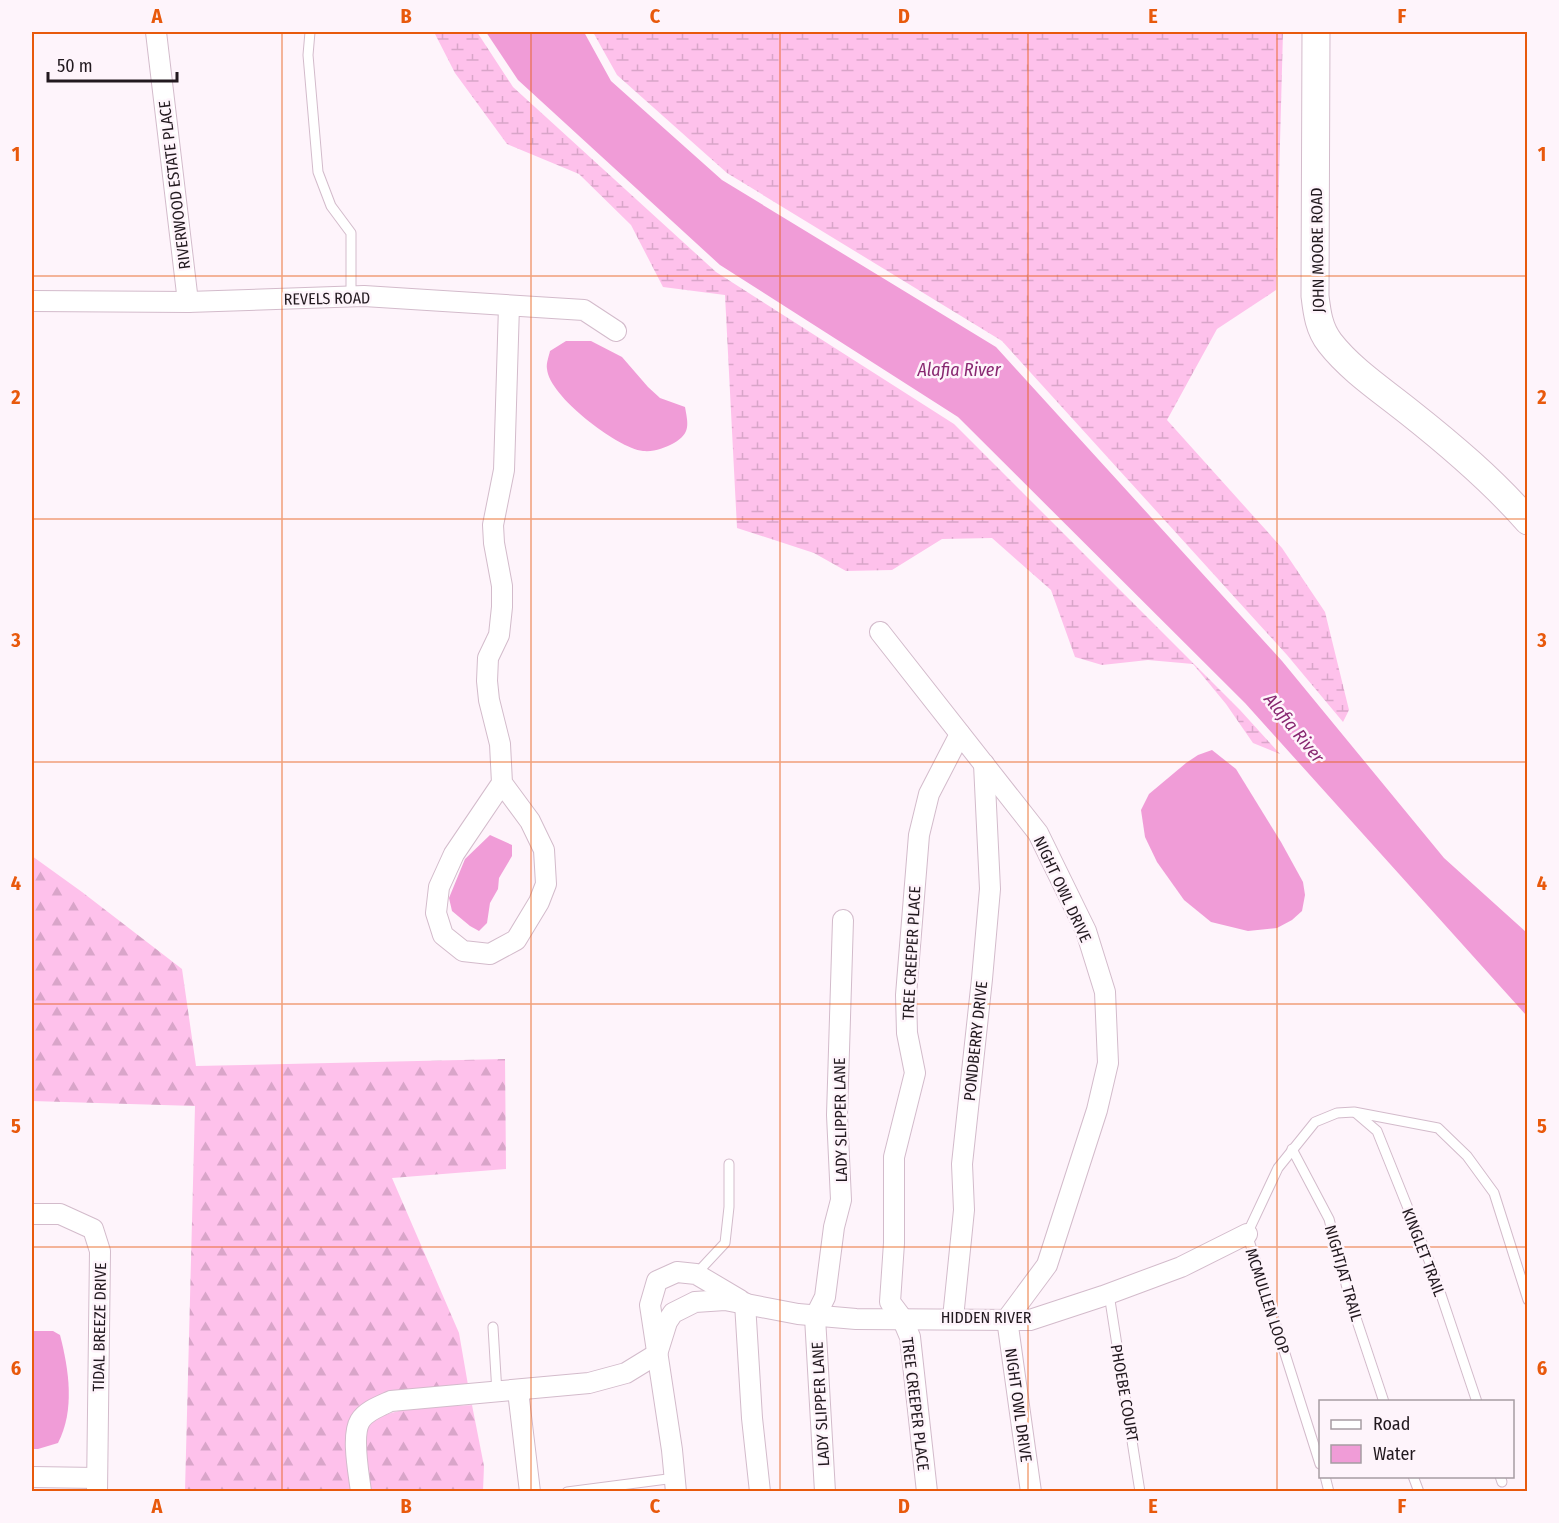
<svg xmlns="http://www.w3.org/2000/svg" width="1559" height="1523" viewBox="0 0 1559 1523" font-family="'Fira Sans Condensed',sans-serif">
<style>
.forest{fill:url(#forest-firs)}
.wetland{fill:url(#wetland-marsh)}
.water{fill:#f09cd7}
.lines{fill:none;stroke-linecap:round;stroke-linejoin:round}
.lane-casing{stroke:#d3bbcb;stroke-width:11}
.street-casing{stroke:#d3bbcb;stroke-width:22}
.secondary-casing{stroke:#d3bbcb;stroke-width:29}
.lane{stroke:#fff;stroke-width:9}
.street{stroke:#fff;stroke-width:20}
.secondary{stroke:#fff;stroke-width:27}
.grid{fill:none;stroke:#e8590c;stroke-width:1.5;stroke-opacity:0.55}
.labels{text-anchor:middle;stroke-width:5;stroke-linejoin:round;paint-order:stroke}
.street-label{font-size:16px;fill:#22191f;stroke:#fef4fb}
.water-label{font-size:18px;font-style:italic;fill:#882871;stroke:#fef4fb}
.neatline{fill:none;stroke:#e8590c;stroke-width:2}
.grid-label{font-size:20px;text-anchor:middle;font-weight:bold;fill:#e8590c}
</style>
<defs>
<pattern id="forest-firs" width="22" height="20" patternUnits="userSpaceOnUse" patternTransform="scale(1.5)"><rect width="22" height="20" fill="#fec1eb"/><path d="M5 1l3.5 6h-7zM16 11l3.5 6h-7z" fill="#d9a5c9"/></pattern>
<pattern id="wetland-marsh" width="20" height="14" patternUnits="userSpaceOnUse" patternTransform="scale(1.5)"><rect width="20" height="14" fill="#fec1eb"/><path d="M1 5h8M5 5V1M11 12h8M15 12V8" fill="none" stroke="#d9a5c9"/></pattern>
</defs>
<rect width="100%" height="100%" fill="#fef4fb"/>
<g class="forest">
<path d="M32 856 82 892 182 969 196 1066 505 1059 506 1169 392 1178 459 1333 468 1385 390 1391 369 1400 354 1414 352 1491H185L195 1106 32 1101Z"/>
<path d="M472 1405 484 1466 483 1491H370C368 1476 362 1450 365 1435 372 1403 446 1407 472 1405Z"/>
</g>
<g class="wetland">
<path d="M434 32H477L513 87 716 272 954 424 1240 710 1280 754 1253 743 1226 704 1193 664 1148 660 1102 665 1075 657 1051 590 992 538 942 539 892 570 846 571 814 553 737 528 725 295 663 287 631 225 579 174 507 144 455 73Z"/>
<path d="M593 32H1283L1276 290 1217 329 1167 420 1282 548 1325 612 1349 710 1343 722 1287 655 1002 341 727 173 617 75Z"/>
</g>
<g class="water">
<path d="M486 32H584L611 81 722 180 996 347 1282 661 1444 858 1527 933V1016L1245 703 958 417 720 265 518 80Z"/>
<path d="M566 341H591L622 357 648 387 660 398 685 407C688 424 691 433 674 443 664 448 655 452 643 451 617 448 549 396 547 369 546 363 549 356 550 351Z"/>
<path d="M1212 750 1236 769 1281 842 1303 882 1305 895 1302 911 1292 920 1277 928 1248 931 1211 922 1184 900 1157 862 1145 837 1141 810 1149 794 1186 763 1198 755Z"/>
<path d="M490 835 512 845V856L499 878 498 889 490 903 487 923 479 931 470 926 452 911 449 898 465 859Z"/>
<path d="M32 1331H53L60 1335C69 1370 75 1410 58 1443L38 1449H32Z"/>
</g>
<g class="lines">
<defs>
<g id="lane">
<path d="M310 32 308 55 318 172 331 206 351 233V296"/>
<path d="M1356 1113 1377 1131 1432 1268 1477 1402"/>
<path d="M1292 1149 1329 1219 1351 1303 1384 1402"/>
<path d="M696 1274 725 1243 729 1207V1164"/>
<path d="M1109 1294 1140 1492"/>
<path d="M493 1327 497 1393"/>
<path d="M1320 1464 1247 1234 1278 1168 1315 1122 1337 1113 1354 1112 1438 1128 1467 1156 1494 1193 1528 1300"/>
<path d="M1325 1476 1329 1492"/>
<path d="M1413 1476 1419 1492"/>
<path d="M1500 1476 1502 1482"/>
<path d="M567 1492 675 1478"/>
</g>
<g id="street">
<path d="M156 32 188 302"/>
<path d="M32 301 188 302 364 296 584 310 616 331"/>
<path d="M880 632 1038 833 1086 931 1105 992 1108 1063 1097 1110 1047 1265 1007 1319 1031 1492"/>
<path d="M502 783 530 821 544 850 546 884 539 902 516 940 490 954 463 951 443 935 436 913 439 887 454 854 502 783 500 744 489 700 487 681 488 658 499 635 502 607V586L494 543 493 525 504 470 509 306"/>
<path d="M32 1214H60L93 1229 100 1251 97 1492"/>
<path d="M745 1303 752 1418 760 1492"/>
<path d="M953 1318 964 1210 962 1164 982 979 990 889 984 764"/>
<path d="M657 1354 667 1322 673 1313 695 1302 725 1300 798 1314 856 1319 1030 1320 1103 1296 1181 1267 1247 1234"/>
<path d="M518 1391 530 1492"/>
<path d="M32 1477 97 1478"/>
<path d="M361 1492C359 1474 351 1436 360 1421 366 1411 380 1406 391 1401L589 1383 626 1373 657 1354"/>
<path d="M676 1492 672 1450 650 1305 657 1281 677 1272 696 1274 740 1300"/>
<path d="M825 1492 815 1317 825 1297 834 1227 841 1200 837 1115 843 920"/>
<path d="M927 1492 910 1337 902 1318 890 1302 894 1243V1157L915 1073 907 1033 906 995 919 835 929 794 960 734"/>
</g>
<path id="secondary" d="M1316 32 1315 296C1317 313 1319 329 1330 343 1351 370 1383 391 1409 412 1452 446 1492 480 1528 521"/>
</defs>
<use href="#lane" class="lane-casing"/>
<use href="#street" class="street-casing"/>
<use href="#secondary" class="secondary-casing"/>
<use href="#lane" class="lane"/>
<use href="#street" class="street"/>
<use href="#secondary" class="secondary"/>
</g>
<path class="grid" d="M282 32V1492M531 32V1492M780 32V1492M1028 32V1492M1277 32V1492M32 276H1528M32 519H1528M32 762H1528M32 1004H1528M32 1247H1528"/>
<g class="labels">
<g class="street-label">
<text transform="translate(174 185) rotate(-97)" y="6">RIVERWOOD ESTATE PLACE</text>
<text transform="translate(1317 250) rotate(-91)" y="6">JOHN MOORE ROAD</text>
<text transform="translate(327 298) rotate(-1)" y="6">REVELS ROAD</text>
<text transform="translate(1063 889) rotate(65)" y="6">NIGHT OWL DRIVE</text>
<text transform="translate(911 953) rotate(-87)" y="6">TREE CREEPER PLACE</text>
<text transform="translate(975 1041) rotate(-84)" y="6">PONDBERRY DRIVE</text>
<text transform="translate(840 1120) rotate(-91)" y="6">LADY SLIPPER LANE</text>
<text transform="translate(1424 1252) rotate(69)" y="6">KINGLET TRAIL</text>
<text transform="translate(1344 1273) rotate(74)" y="6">NIGHTJAT TRAIL</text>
<text transform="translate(1268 1301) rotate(72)" y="6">MCMULLEN LOOP</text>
<text x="986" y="1323">HIDDEN RIVER</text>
<text transform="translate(99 1327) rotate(-89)" y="6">TIDAL BREEZE DRIVE</text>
<text transform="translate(1125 1393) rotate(80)" y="6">PHOEBE COURT</text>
<text transform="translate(820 1404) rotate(-93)" y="6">LADY SLIPPER LANE</text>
<text transform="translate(916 1404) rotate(83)" y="6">TREE CREEPER PLACE</text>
<text transform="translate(1019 1405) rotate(82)" y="6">NIGHT OWL DRIVE</text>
</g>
<g class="water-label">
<text x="959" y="376">Alafia River</text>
<text transform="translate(1294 728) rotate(51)" y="6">Alafia River</text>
</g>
</g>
<rect width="1559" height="1523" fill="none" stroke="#fef4fb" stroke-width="66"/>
<rect x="1319" y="1400" width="195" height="78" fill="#fef4fb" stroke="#a69ca3" stroke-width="1.5"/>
<rect x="1331" y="1420" width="30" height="9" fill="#ffffff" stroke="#a69ca3" stroke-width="1.5"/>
<text x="1373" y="1430" font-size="18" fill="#22191f">Road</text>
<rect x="1331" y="1445" width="30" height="18" fill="#f09cd7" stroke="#a69ca3" stroke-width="1.5"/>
<text x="1373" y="1460" font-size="18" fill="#22191f">Water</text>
<path d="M48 72v9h129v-9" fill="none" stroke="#22191f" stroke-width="3"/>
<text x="57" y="72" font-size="18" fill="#22191f" stroke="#fef4fb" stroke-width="4.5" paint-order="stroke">50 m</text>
<rect x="33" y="33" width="1493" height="1457" class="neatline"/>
<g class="grid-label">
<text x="157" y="23">A</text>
<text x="406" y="23">B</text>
<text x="655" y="23">C</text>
<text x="904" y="23">D</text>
<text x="1153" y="23">E</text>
<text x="1402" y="23">F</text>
<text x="16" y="161">1</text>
<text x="1542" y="161">1</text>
<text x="16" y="404">2</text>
<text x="1542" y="404">2</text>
<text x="16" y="647">3</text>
<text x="1542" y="647">3</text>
<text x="16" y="890">4</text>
<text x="1542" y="890">4</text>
<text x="16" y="1133">5</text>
<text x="1542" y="1133">5</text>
<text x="16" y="1375">6</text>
<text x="1542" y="1375">6</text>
<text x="157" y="1513">A</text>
<text x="406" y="1513">B</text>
<text x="655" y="1513">C</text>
<text x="904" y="1513">D</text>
<text x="1153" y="1513">E</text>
<text x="1402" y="1513">F</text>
</g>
</svg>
